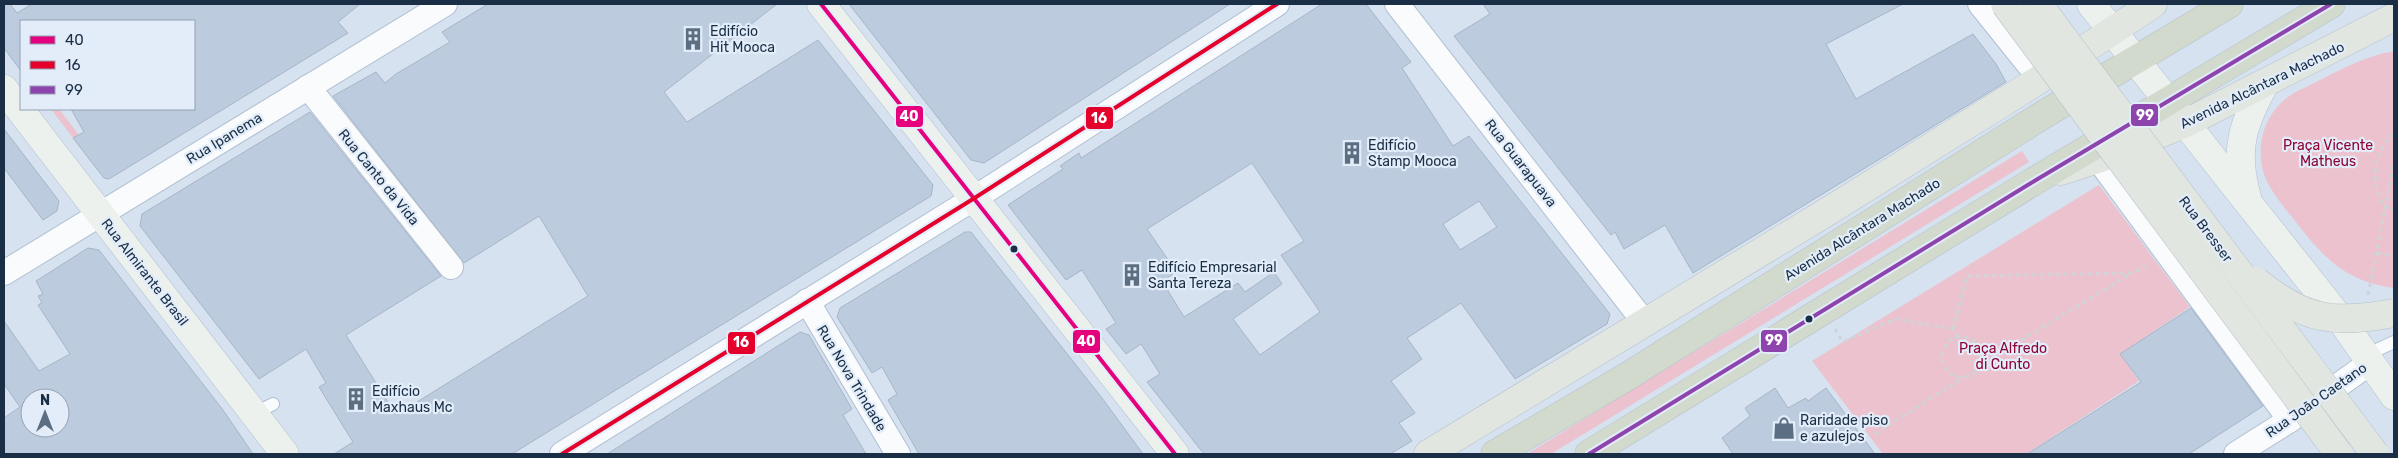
<svg xmlns="http://www.w3.org/2000/svg" width="2398" height="458" viewBox="0 0 2398 458" font-family="Rubik,sans-serif">
<style>
.green{fill:#ebc2cd}
.building{fill:#bccbdd;stroke:#a6b5c7;fill-rule:evenodd}
.lines{fill:none;stroke-linecap:round;stroke-linejoin:round}
.lane-casing{stroke:#b0bfd1;stroke-width:14}
.street-casing{stroke:#b0bfd1;stroke-width:26}
.secondary-casing{stroke:#b0bfd1;stroke-width:29}
.primary-casing{stroke:#b6bfca;stroke-width:29}
.highway-casing{stroke:#b6bfca;stroke-width:29}
.path{stroke:#cfd4d8;stroke-width:3;stroke-dasharray:4 4;stroke-linecap:butt}
.lane{stroke:#f9fbfd;stroke-width:12}
.street{stroke:#f9fbfd;stroke-width:24}
.secondary{stroke:#edf1ee;stroke-width:28}
.primary{stroke:#e1e7e0;stroke-width:28}
.highway{stroke:#d1dacd;stroke-width:28}
.primary-bridge-casing{stroke:#b6bfca;stroke-width:29;stroke-linecap:butt}
.primary-bridge{stroke:#e1e7e0;stroke-width:28}
.bus-1-casing{stroke:#e3edfa;stroke-width:8}
.bus-2-casing{stroke:#e3edfa;stroke-width:8}
.bus-3-casing{stroke:#e3edfa;stroke-width:8}
.bus-1{stroke:#e5007d;stroke-width:4}
.bus-2{stroke:#e4002b;stroke-width:4}
.bus-3{stroke:#8e44ad;stroke-width:4}
.bus-dot{fill:#1a2f46;stroke:#e3edfa;stroke-width:2}
.labels{text-anchor:middle;stroke-width:4.5;stroke-linejoin:round;paint-order:stroke}
.poi-label{font-size:14px;fill:#1a2f46;stroke:#e3edfa;text-anchor:start}
.street-label{font-size:14px;fill:#1a2f46;stroke:#e3edfa}
.park-label{font-size:14px;fill:#8e0433;stroke:#e3edfa}
.line-badge{stroke:#e3edfa;stroke-width:2}
.badge-label{font-size:14px;text-anchor:middle;font-weight:bold;fill:#fff}
</style>
<rect width="100%" height="100%" fill="#d6e2f0"/>
<g class="green">
<path d="M2394 51V288C2349 282 2326 261 2299 226 2289 213 2278 201 2270 187 2254 160 2259 124 2281 103 2292 92 2307 87 2320 80 2345 67 2367 56 2394 51Z"/>
<path d="M51 109H59L79 135 73 138Z"/>
<path d="M2022 151 2029 162 1551 454H1527Z"/>
<path d="M2099 185 2190 307 2120 354 2139 381 2026 454H1883L1812 361Z"/>
</g>
<g class="building">
<path d="M4 4H10L17 13 32 4H360L338 22 348 33 109 179 104 178 73 138 84 132 71 109H194V21H21V71L4 48Z"/>
<path d="M488 4H777L664 92 687 122 818 40 933 185 931 196 512 454H334L353 442 319 387 326 383 306 349 259 379 140 226 142 214 310 112 441 276 346 335 396 415 588 296 539 216 464 263 333 96 376 72 385 83 396 74 450 42 442 32Z"/>
<path d="M849 4H1230L984 163 971 160Z"/>
<path d="M1322 4H1366L1411 62 1402 68 1453 146 1469 136 1610 314 1607 324 1515 379 1461 303 1407 338 1422 359 1391 381 1415 413 1399 423 1412 441 1390 454H1204L1147 382 1160 374 1141 344 1126 354 1106 329 1116 323 1082 270 1066 280 1008 205 1063 169 1060 166 1079 153 1081 158ZM1252 163 1304 241 1281 255 1320 312 1260 355 1233 319 1282 284 1274 272 1245 292 1238 283 1184 317 1162 281 1172 275 1173 267 1147 229ZM1479 201 1497 227 1460 250 1443 224Z"/>
<path d="M1483 4H1903L1826 44 1856 99 1973 34 1996 64 2006 82 1693 273 1665 225 1624 249 1615 232 1611 235 1454 36 1490 14Z"/>
<path d="M4 129 59 201 57 211 43 220 4 168Z"/>
<path d="M965 232H971L1102 398 1143 454H919L888 400 897 394 882 367 872 373 837 317 840 308Z"/>
<path d="M88 248 99 250 223 410 253 454H4V418L20 407 4 384V321L39 371 70 354 38 305 42 303 38 296 43 294 36 281ZM30 398H60V428H30Z"/>
<path d="M2191 308 2263 406 2189 454H2027L2141 382 2120 354Z"/>
<path d="M800 332 809 335 852 409 843 415 866 454H607Z"/>
<path d="M1775 388 1788 408 1806 398 1808 401 1826 388 1875 454H1733L1722 438 1750 416 1745 408Z"/>
</g>
<g class="lines">
<defs>
<g id="lane">
<path d="M2366 355 2394 342"/>
<path d="M254 414 273 404"/>
</g>
<g id="street">
<path d="M1397 4 1645 323"/>
<path d="M1980 4 2029 65"/>
<path d="M308 87 451 267"/>
<path d="M2098 159 2290 420"/>
<path d="M4 273 445 4"/>
<path d="M807 301 898 454"/>
<path d="M562 454 973 199 1277 4"/>
<path d="M2236 454 2290 420 2371 362"/>
</g>
<g id="secondary">
<path d="M821 4 1175 454"/>
<path d="M2091 4 2341 320 2394 396"/>
<path d="M4 89 285 454"/>
<path d="M2247 197C2234 151 2242 125 2264 85"/>
</g>
<g id="primary">
<path d="M2061 171 2098 159 2186 123 2394 17"/>
<path d="M1428 454 1822 215 2026 88 2153 4"/>
</g>
<g id="highway">
<path d="M1495 454 1628 376 2043 115 2229 4"/>
<path d="M1589 454 2031 183 2331 4"/>
</g>
</defs>
<use href="#lane" class="lane-casing"/>
<use href="#street" class="street-casing"/>
<use href="#secondary" class="secondary-casing"/>
<use href="#primary" class="primary-casing"/>
<use href="#highway" class="highway-casing"/>
<g class="path">
<path d="M2394 134C2372 153 2370 183 2385 208L2394 210"/>
<path d="M2377 253 2394 256"/>
<path d="M2368 295 2394 163"/>
<path d="M1835 329 1843 342 1895 319 1953 329 1958 337"/>
<path d="M1953 329 1967 276 2133 273 2148 265"/>
<circle cx="1962" cy="357" r="20"/>
<path d="M1980 365 2132 273"/>
<path d="M1875 434 1964 377"/>
</g>
<use href="#lane" class="lane"/>
<use href="#street" class="street"/>
<use href="#secondary" class="secondary"/>
<use href="#primary" class="primary"/>
<use href="#highway" class="highway"/>
<defs>
<g id="primary-bridge">
<path d="M2005 4 2339 454"/>
<path d="M2038 4 2375 454"/>
<path d="M2256 281C2305 321 2334 324 2394 313"/>
</g>
</defs>
<use href="#primary-bridge" class="primary-bridge-casing"/>
<use href="#primary-bridge" class="primary-bridge"/>
<defs>
<path id="bus-1" d="M821 4 1175 454"/>
<path id="bus-2" d="M562 454 973 199 1277 4"/>
<path id="bus-3" d="M1589 454 2031 183 2331 4"/>
</defs>
<use href="#bus-1" class="bus-1-casing"/>
<use href="#bus-2" class="bus-2-casing"/>
<use href="#bus-3" class="bus-3-casing"/>
<use href="#bus-1" class="bus-1"/>
<use href="#bus-2" class="bus-2"/>
<use href="#bus-3" class="bus-3"/>
</g>
<defs>
<symbol id="building-bare" viewBox="-9 -9 18 18"><path d="M-4-6H4V6H1V3H-1V6H-4ZM-2.5-4.3h1.7v1.8h-1.7ZM.8-4.3h1.7v1.8H.8ZM-2.5-1h1.7V.8h-1.7ZM.8-1h1.7V.8H.8Z" fill="#5c6e82" stroke="#e3edfa" stroke-width="2.5" paint-order="stroke"/></symbol>
<symbol id="shop-bare" viewBox="-9 -9 18 18"><path d="M-5-2.5h2.3a2.7 3.5 0 0 1 5.4 0H5L5.5 6h-11ZM-1.5-2.5h3a1.5 2.3 0 0 0-3 0Z" fill="#5c6e82" stroke="#e3edfa" stroke-width="2.5" paint-order="stroke"/></symbol>
</defs>
<g fill-rule="evenodd">
<use href="#building-bare" x="677" y="23" width="32" height="32"/>
<use href="#building-bare" x="1336" y="137" width="32" height="32"/>
<use href="#building-bare" x="1116" y="259" width="32" height="32"/>
<use href="#building-bare" x="340" y="383" width="32" height="32"/>
<use href="#shop-bare" x="1768" y="412" width="32" height="32"/>
</g>
<g class="bus-dot">
<circle cx="1014" cy="249" r="4.5"/>
<circle cx="1809" cy="319" r="4.5"/>
</g>
<g class="labels">
<g class="poi-label">
<text x="710" y="36">Edifício<tspan x="710" dy="16">Hit Mooca</tspan></text>
<text x="1368" y="150">Edifício<tspan x="1368" dy="16">Stamp Mooca</tspan></text>
<text x="1148" y="272">Edifício Empresarial<tspan x="1148" dy="16">Santa Tereza</tspan></text>
<text x="372" y="396">Edifício<tspan x="372" dy="16">Maxhaus Mc</tspan></text>
<text x="1800" y="425">Raridade piso<tspan x="1800" dy="16">e azulejos</tspan></text>
</g>
<g class="street-label">
<text transform="translate(2262 85) rotate(-26)" y="5">Avenida Alcântara Machado</text>
<text transform="translate(224 138) rotate(-31)" y="5">Rua Ipanema</text>
<text transform="translate(1521 163) rotate(52)" y="5">Rua Guarapuava</text>
<text transform="translate(379 177) rotate(51)" y="5">Rua Canto da Vida</text>
<text transform="translate(1862 229) rotate(-32)" y="5">Avenida Alcântara Machado</text>
<text transform="translate(2206 229) rotate(53)" y="5">Rua Bresser</text>
<text transform="translate(145 272) rotate(52)" y="5">Rua Almirante Brasil</text>
<text transform="translate(852 378) rotate(59)" y="5">Rua Nova Trindade</text>
<text transform="translate(2316 400) rotate(-35)" y="5">Rua João Caetano</text>
</g>
<g class="park-label">
<text x="2328" y="150">Praça Vicente<tspan x="2328" dy="16">Matheus</tspan></text>
<text x="2003" y="353">Praça Alfredo<tspan x="2003" dy="16">di Cunto</tspan></text>
</g>
</g>
<g class="line-badge">
<rect x="2130" y="103" width="29" height="24" rx="5" fill="#8e44ad"/>
<rect x="895" y="105" width="29" height="23" rx="5" fill="#e5007d"/>
<rect x="1085" y="106" width="29" height="24" rx="5" fill="#e4002b"/>
<rect x="1760" y="329" width="28" height="24" rx="5" fill="#8e44ad"/>
<rect x="1072" y="329" width="29" height="25" rx="5" fill="#e5007d"/>
<rect x="727" y="331" width="29" height="24" rx="5" fill="#e4002b"/>
</g>
<g class="badge-label">
<text x="2145" y="120">99</text>
<text x="909" y="121">40</text>
<text x="1099" y="123">16</text>
<text x="1774" y="345">99</text>
<text x="1086" y="346">40</text>
<text x="741" y="347">16</text>
</g>
<rect width="2398" height="458" fill="none" stroke="#1a2f46" stroke-width="10"/>
<rect x="20" y="20" width="175" height="90" fill="#e3edfa" stroke="#93a1b2"/>
<rect x="30" y="36" width="25" height="8" fill="#e5007d" stroke="#93a1b2"/>
<text x="65" y="45" font-size="15" fill="#1a2f46">40</text>
<rect x="30" y="61" width="25" height="8" fill="#e4002b" stroke="#93a1b2"/>
<text x="65" y="70" font-size="15" fill="#1a2f46">16</text>
<rect x="30" y="86" width="25" height="8" fill="#8e44ad" stroke="#93a1b2"/>
<text x="65" y="95" font-size="15" fill="#1a2f46">99</text>
<g transform="translate(45 413)"><circle r="24" fill="#e3edfa" stroke="#93a1b2"/>
<path d="M0-4L9 19L0 12L-9 19Z" fill="#5c6e82"/>
<text y="-8" font-size="14" font-weight="bold" text-anchor="middle" fill="#1a2f46">N</text>
</g>
</svg>
